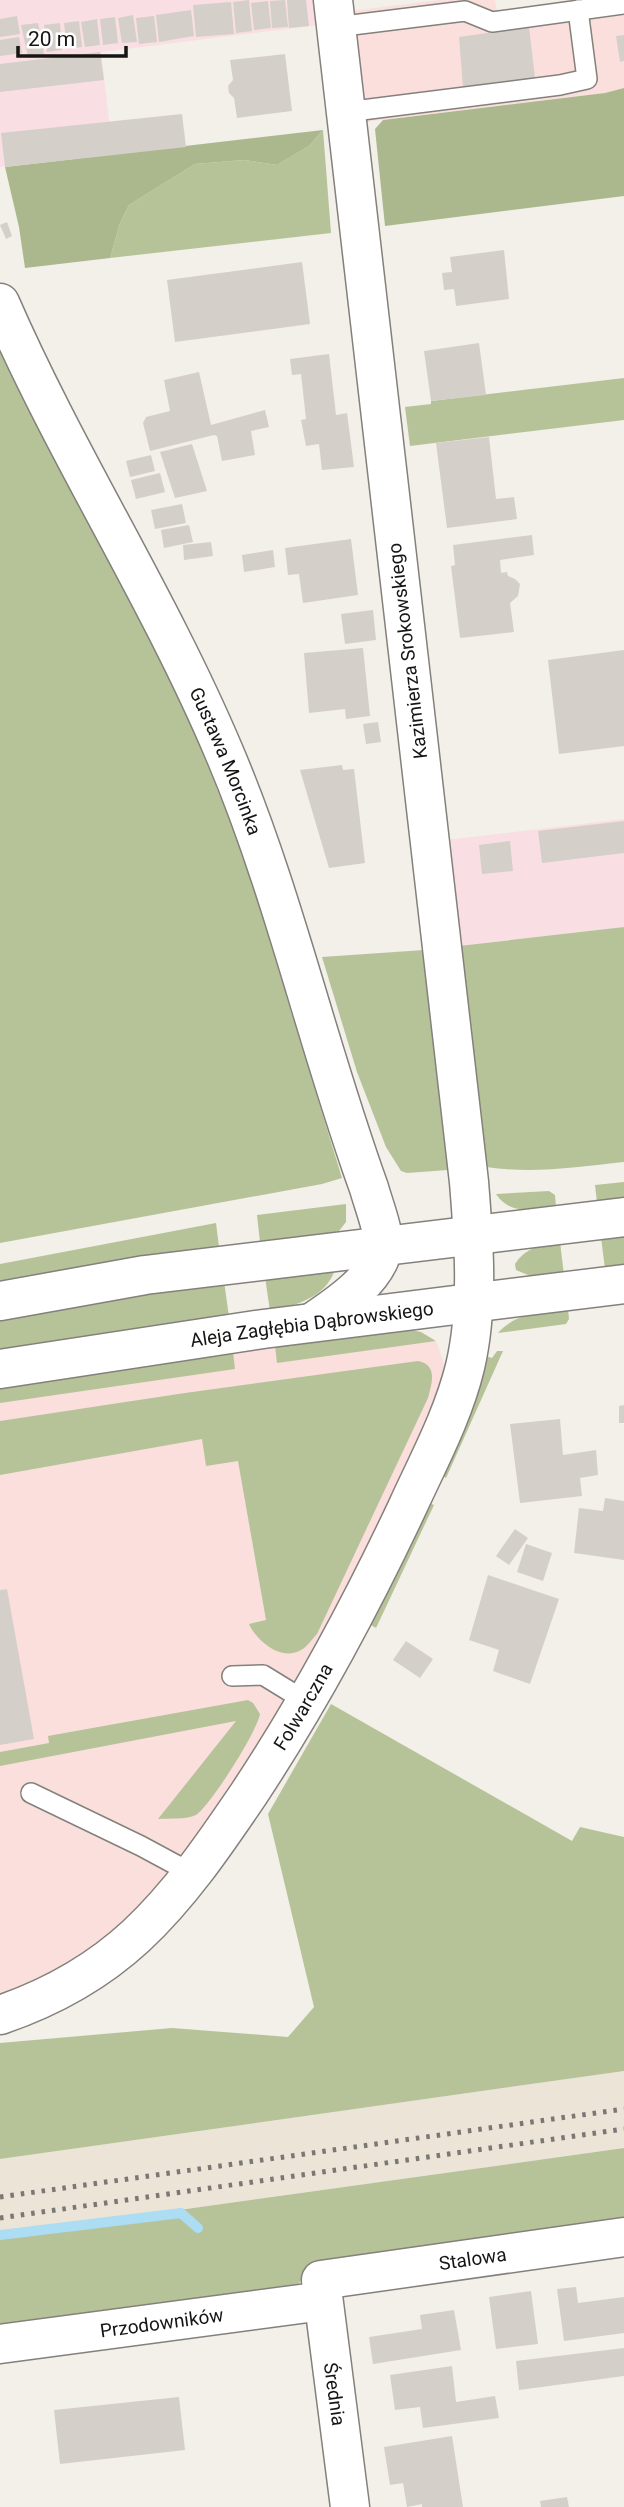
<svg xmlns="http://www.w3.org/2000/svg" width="624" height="2507" viewBox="0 0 624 2507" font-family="Roboto,sans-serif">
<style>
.commercial{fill:#fadfdd}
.industrial{fill:#f9dee3}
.built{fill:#ece4d7}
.green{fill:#b6c399}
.forest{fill:#abb88e}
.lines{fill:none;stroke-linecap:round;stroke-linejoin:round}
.stream{stroke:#acddf3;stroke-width:10}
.building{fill:#d5cfca}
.service-casing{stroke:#84807b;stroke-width:22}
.minor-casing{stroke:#84807b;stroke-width:41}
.tertiary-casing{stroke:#84807b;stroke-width:41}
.service{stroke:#fff;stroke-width:19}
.minor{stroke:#fff;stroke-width:38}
.tertiary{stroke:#fff;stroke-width:38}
.rail{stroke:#7a7774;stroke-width:5;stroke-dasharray:3.5 7;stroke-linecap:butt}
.labels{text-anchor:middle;stroke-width:5;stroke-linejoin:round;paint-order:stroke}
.street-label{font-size:19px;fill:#161513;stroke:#fff}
</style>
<rect width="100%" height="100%" fill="#f3efe9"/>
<g class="commercial">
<path d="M439 0H495L497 11 569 0H624V88L605 93 364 122 351 11Z"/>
<path d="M411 1330 421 1332 437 1343 444 1364 440 1394 360 1570 270 1737 174 1878 95 1953 0 1997V1388L290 1344Z"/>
</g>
<g class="industrial">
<path d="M0 0H315L319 25 101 52 113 155 0 167Z"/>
<path d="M624 819V927L459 946 446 840Z"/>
</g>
<path class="built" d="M624 2071V2148L0 2235V2159Z"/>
<g class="green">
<path d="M323 130 331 233 110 258 120 223 129 205 195 164 244 160 277 165 309 146Z"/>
<path d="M0 350 166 670 195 734 242 851 342 1178 322 1184 0 1243Z"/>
<path d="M624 378V420L410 446 405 407 431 404V401Z"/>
<path d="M624 927V1162C577 1167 533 1174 486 1167L459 946Z"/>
<path d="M424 950 448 1170 407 1173 401 1171 386 1147 357 1072 322 957Z"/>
<path d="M624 1182V1198L597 1202 595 1185Z"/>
<path d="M549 1191 555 1195 556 1207C535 1209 510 1216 496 1194Z"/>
<path d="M346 1204V1222L339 1231 323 1235 260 1242 257 1215Z"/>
<path d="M216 1223 219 1247 113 1261 0 1283V1264Z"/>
<path d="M624 1234V1267L605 1269 601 1237Z"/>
<path d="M560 1242 564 1275 533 1277 516 1270 515 1264C525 1248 542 1244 560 1242Z"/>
<path d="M335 1269C327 1297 295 1306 270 1311L265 1277Z"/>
<path d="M224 1281 229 1317 0 1352V1319Z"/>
<path d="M568 1309 569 1319 566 1324 498 1333C516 1312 542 1313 568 1309Z"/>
<path d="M411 1330 421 1332 436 1341 277 1363 275 1346Z"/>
<path d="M497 1351H503L446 1478 440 1473 486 1356 492 1358Z"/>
<path d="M233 1352 235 1369 0 1403V1388Z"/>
<path d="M418 1361C438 1365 432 1383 428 1398L317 1634C312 1639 307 1647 301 1650 281 1662 256 1640 249 1624L266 1620 238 1461 206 1466 202 1439 0 1475V1421L185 1393Z"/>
<path d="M427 1502 434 1505 376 1628 369 1624Z"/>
<path d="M248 1700 253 1703 260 1714C257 1732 210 1806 196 1815 186 1820 169 1818 158 1819L236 1721 0 1766V1752L49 1743 48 1736Z"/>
<path d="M331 1704 572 1841 580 1827 624 1837V2071L0 2159V2043L172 2028 288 2037 314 2007 268 1814Z"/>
<path d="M624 2148V2218L445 2253 313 2265 286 2300 0 2336V2235Z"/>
</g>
<g class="forest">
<path d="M624 88V196L385 226 375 129 383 120 605 93Z"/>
<path d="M323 130 309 146 277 165 244 160 195 164 129 205 120 223 110 258 25 268 19 227 5 167Z"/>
</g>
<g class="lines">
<path class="stream" d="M0 2235 181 2213 198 2228"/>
</g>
<g class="building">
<path d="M249 0 252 31 236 33 233 2Z"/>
<path d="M285 0 288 27 272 28 270 1Z"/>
<path d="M287 0H306L309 26 289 28Z"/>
<path d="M268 1 271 28 254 30 251 3Z"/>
<path d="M231 2 234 34 196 37 193 5Z"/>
<path d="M191 10 194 36 159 42 156 15Z"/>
<path d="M133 15 137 42 122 43 118 18Z"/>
<path d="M17 16 20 34 0 37V19Z"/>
<path d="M154 16 157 42 139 44 136 18Z"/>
<path d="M115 17 118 43 103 45 100 19Z"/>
<path d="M97 19 100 45 85 47 81 22Z"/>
<path d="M79 21 82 47 67 49 64 23Z"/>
<path d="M38 23 44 54 28 57 21 25Z"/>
<path d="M60 23 62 50 47 52 44 25Z"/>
<path d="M529 27 535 78 463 87 459 37Z"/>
<path d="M624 35V61L620 62 616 36Z"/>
<path d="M19 37 22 53 0 56V40Z"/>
<path d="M100 52 104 80 0 92V64Z"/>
<path d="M285 54 292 111 237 118 234 98 229 93 228 86 233 80 230 60Z"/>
<path d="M182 114 186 147 5 167 1 133Z"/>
<path d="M7 222 12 236 6 239 0 225Z"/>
<path d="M504 250 509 299 456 306 454 289 444 290 442 273 452 272 450 257Z"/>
<path d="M302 262 310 324 175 342 167 280Z"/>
<path d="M479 343 486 395 431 401 424 351Z"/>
<path d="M329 354 336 415 347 413 354 467 322 470 319 444 306 446 301 420 306 419 301 374 292 375 290 359Z"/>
<path d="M199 372 211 425 265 410 269 427 251 431 255 455 222 461 217 436 214 435 150 451 143 423 146 417 170 411 164 380Z"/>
<path d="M489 437 496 499 514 497 517 519 447 528 436 443Z"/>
<path d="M192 444 207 491 175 498 160 452Z"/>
<path d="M151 455 155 471 130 477 126 461Z"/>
<path d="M160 473 165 492 136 499 131 480Z"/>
<path d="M182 504 186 523 155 529 151 510Z"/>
<path d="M189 525 193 542 164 548 161 530Z"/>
<path d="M532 535 534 555 500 560 501 573 507 572 508 576 515 579 520 584 518 596 510 603 514 632 460 638 451 566 455 565 453 545Z"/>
<path d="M351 539 358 595 303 603 299 574 288 575 285 548Z"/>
<path d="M211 542 213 556 184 560 183 545Z"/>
<path d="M273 550 275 567 244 572 242 555Z"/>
<path d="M373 610 376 640 345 644 341 614Z"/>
<path d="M363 648 370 716 346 719 345 709 309 713 304 653Z"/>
<path d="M624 650V746L559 754 548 660Z"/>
<path d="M378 722 381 742 366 744 363 724Z"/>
<path d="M342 765 343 770 354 769 365 863 329 868 300 770Z"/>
<path d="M624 821V853L542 863 538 831Z"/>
<path d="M510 841 513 871 482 874 479 845Z"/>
<path d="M624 1405V1423H619V1406Z"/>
<path d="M560 1419 563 1455 596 1450 598 1475 580 1478 582 1496 520 1503 510 1424Z"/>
<path d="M605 1498 624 1501V1560L574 1553 579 1508 603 1511Z"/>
<path d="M515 1529 528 1538 509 1565 496 1556Z"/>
<path d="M526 1544 552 1553 543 1581 517 1572Z"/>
<path d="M488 1575 559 1599 530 1684 493 1671 499 1650 469 1640Z"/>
<path d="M7 1589 34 1739 0 1745V1590Z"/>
<path d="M406 1641 433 1659 420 1678 393 1660Z"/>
<path d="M576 2287 578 2303 624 2297V2333L564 2341 557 2289Z"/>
<path d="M531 2291 538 2344 496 2349 489 2297Z"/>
<path d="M454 2310 461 2350 373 2364 369 2337 422 2329 420 2315Z"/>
<path d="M624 2348V2376L519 2390 516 2361Z"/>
<path d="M452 2366 456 2402 495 2396 499 2418 423 2428 420 2407 395 2410 390 2375Z"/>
<path d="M179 2397 185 2450 60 2464 54 2410Z"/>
<path d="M452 2436 463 2507H422V2504L407 2507 403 2483 390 2485 384 2447Z"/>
<path d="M567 2497 569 2507H541L540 2501Z"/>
</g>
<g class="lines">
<defs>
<g id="service">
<path d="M336 27 465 11 492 22 624 4"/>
<path d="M346 112 560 85 587 79 578 10"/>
<path d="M232 1676 263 1675 307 1702"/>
<path d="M31 1793 141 1846 193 1874"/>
</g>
<g id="minor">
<path id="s1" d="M0 303C67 457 159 598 224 752 284 893 317 1045 369 1188 373 1203 385 1233 383 1247 378 1279 338 1305 313 1322"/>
<path id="s2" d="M0 2015C50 1998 97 1972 136 1936 180 1895 214 1845 248 1795 309 1703 360 1608 407 1508 428 1462 453 1416 465 1367 479 1307 474 1243 469 1182L333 0"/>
<path id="s3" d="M0 2344 323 2301"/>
<path id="s4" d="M350 2507 321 2280 624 2237"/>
</g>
<g id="tertiary">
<path d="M0 1301 145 1275 624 1217"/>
<path id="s5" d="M0 1369 263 1329 624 1284"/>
</g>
</defs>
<use href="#service" class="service-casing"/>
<use href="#minor" class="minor-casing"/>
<use href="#tertiary" class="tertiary-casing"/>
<use href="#service" class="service"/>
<use href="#minor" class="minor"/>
<use href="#tertiary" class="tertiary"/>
<g class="rail">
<path d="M0 2197 624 2109"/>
<path d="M0 2218 624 2129"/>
</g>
</g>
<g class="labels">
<g class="street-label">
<text transform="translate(407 651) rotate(-97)" y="7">Kazimierza Srokowskiego</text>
<text dy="7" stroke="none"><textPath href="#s1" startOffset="511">Gustawa Morcinka</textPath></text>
<text dy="7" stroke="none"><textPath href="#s5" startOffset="315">Aleja Zagłębia Dąbrowskiego</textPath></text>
<text dy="7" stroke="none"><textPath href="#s2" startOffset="443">Folwarczna</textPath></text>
<text dy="7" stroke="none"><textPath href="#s4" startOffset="382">Stalowa</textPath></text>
<text dy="7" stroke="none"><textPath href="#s3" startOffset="163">Przodowników</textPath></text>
<text transform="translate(335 2394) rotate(82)" y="7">Średnia</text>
</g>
</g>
<path d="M18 46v10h108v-10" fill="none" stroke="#161513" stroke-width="3.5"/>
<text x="28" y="46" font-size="21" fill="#161513" stroke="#ffffff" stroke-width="5" paint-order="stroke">20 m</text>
</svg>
